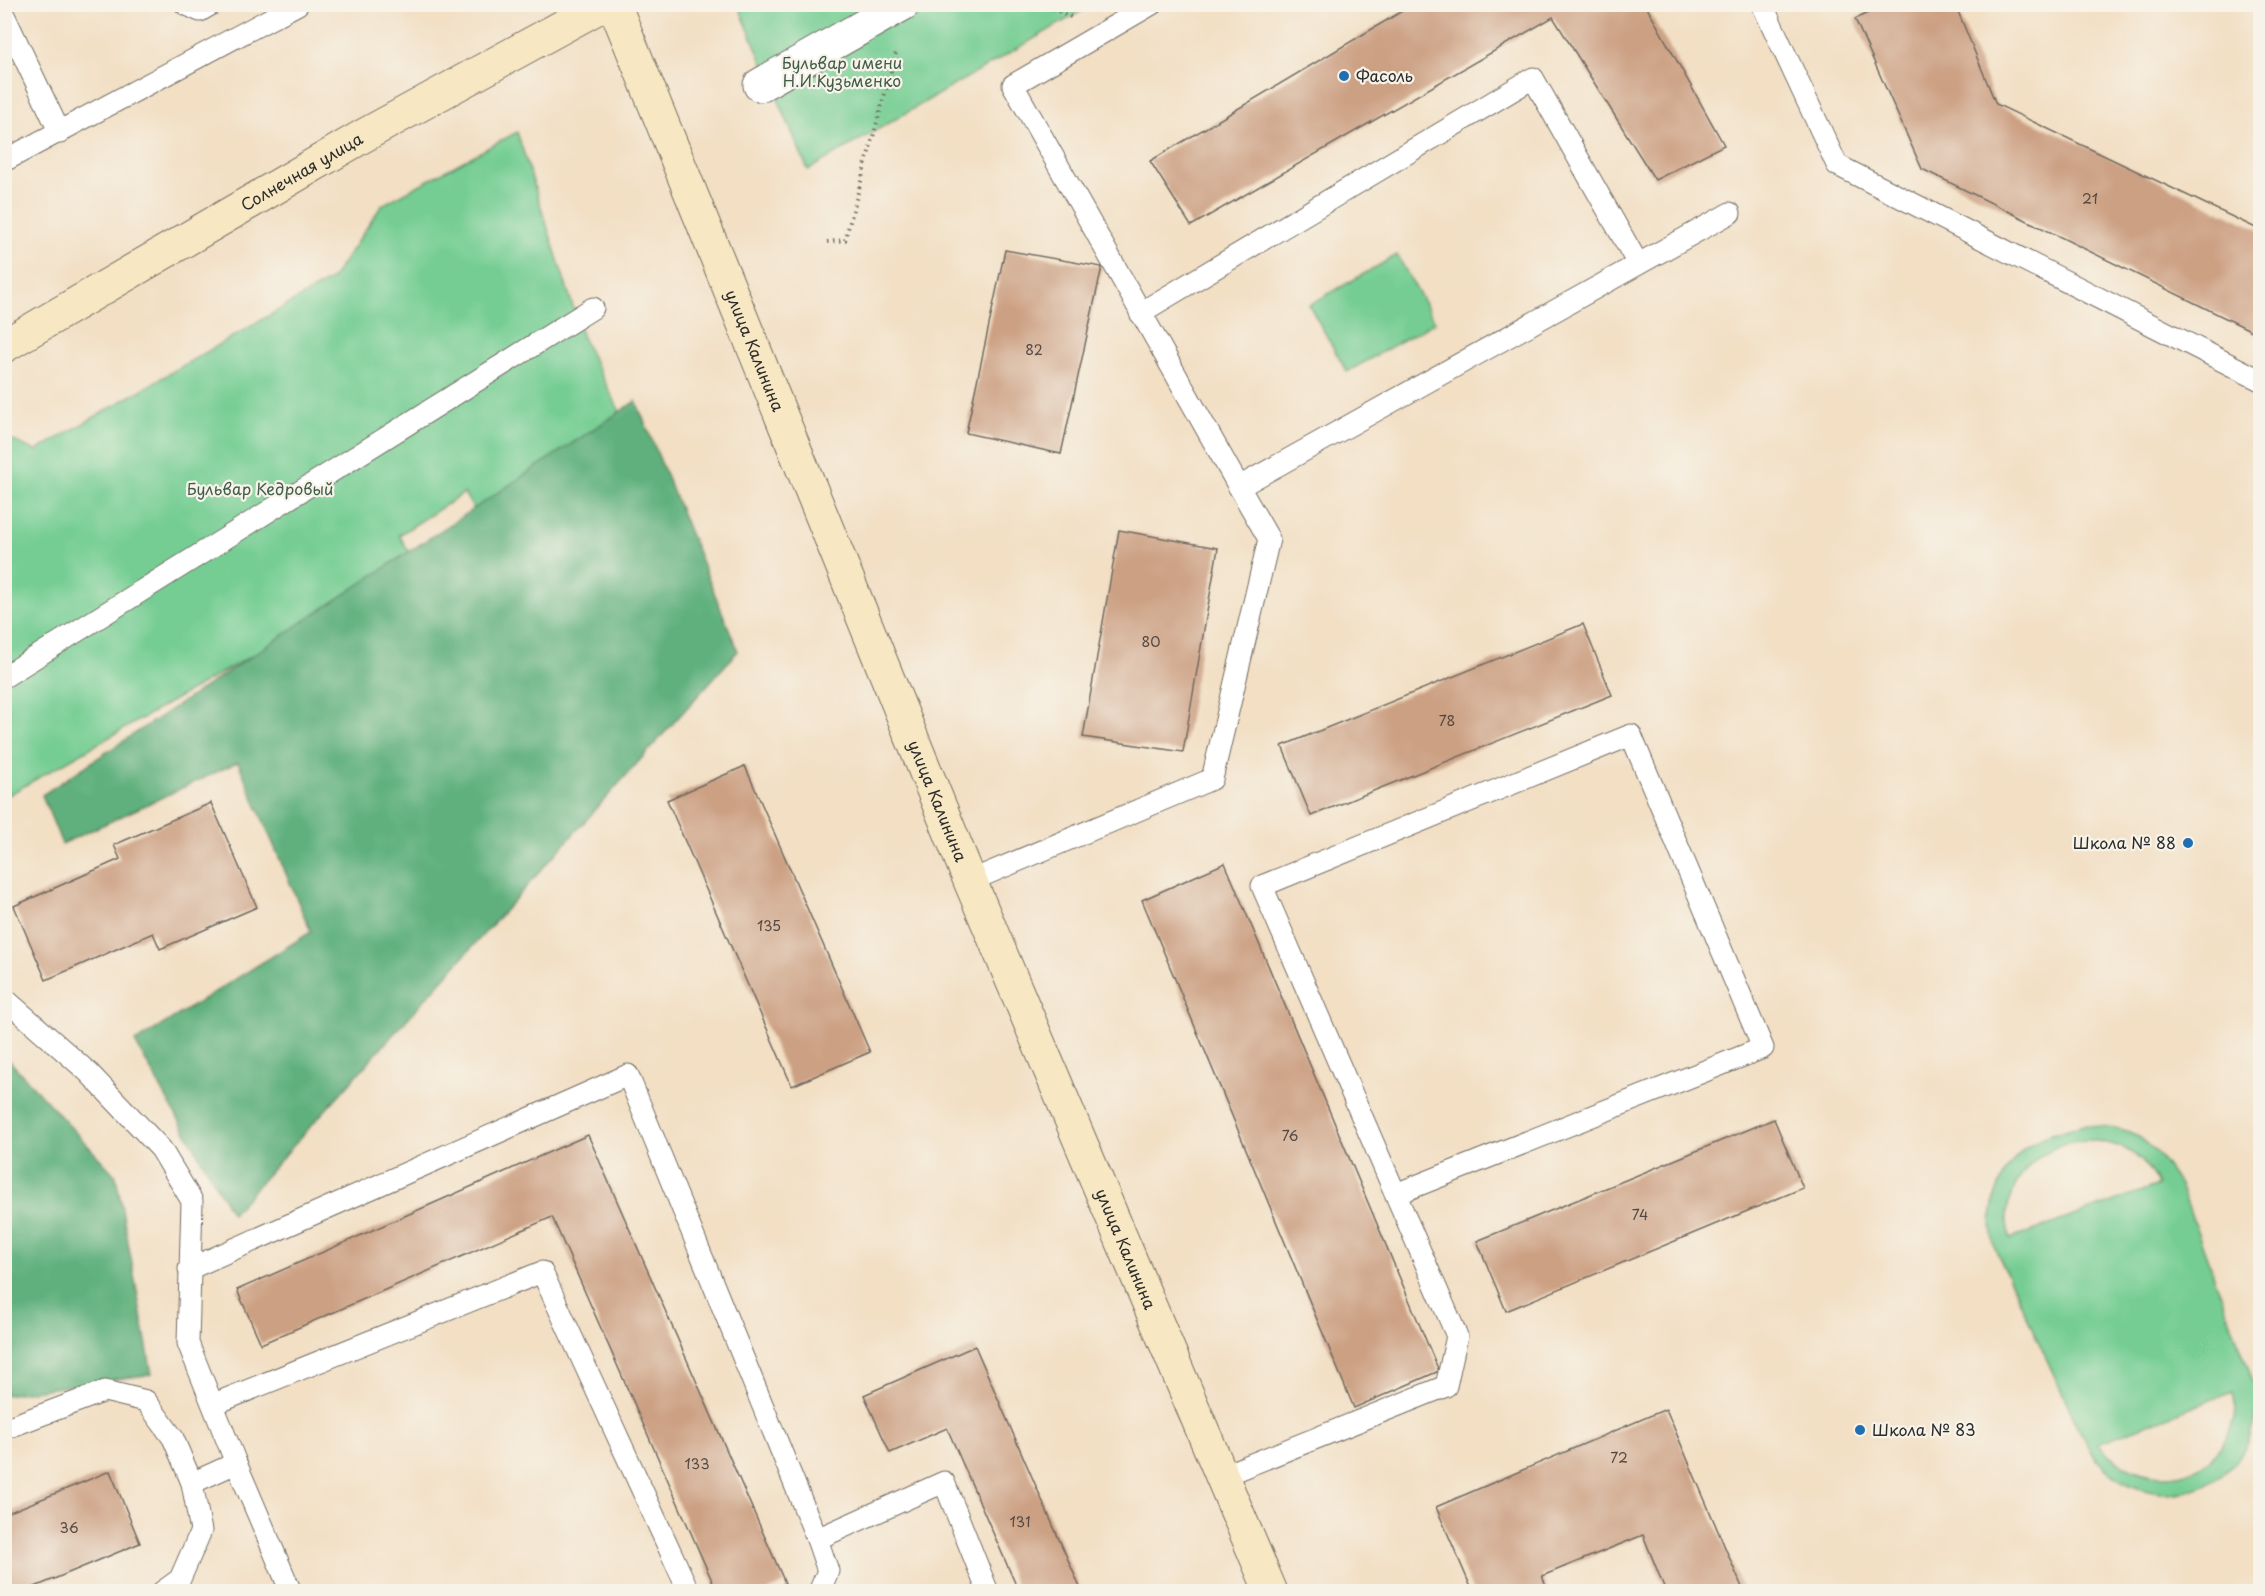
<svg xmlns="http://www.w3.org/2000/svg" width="2265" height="1596" viewBox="0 0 2265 1596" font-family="'Playpen Sans',sans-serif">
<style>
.green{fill:#74cd93;stroke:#507c5f;stroke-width:1.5;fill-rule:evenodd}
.forest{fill:#5fb07d;stroke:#456e54;stroke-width:1.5}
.building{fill:#cca083}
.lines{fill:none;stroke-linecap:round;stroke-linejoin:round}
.lane-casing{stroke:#716a61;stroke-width:23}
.street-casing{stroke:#716a61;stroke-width:35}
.secondary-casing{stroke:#716a61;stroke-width:35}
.path{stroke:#716a61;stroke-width:4;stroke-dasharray:1.5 4.5;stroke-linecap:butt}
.lane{stroke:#fff;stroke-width:21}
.street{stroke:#fff;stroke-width:33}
.secondary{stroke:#f7e8c3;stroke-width:33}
.poi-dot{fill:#1f6fb2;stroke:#f7f3e8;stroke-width:2}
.labels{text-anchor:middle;stroke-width:4.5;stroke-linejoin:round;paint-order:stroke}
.number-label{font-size:14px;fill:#534841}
.park-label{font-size:16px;fill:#415c4a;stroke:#f7f3e8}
.poi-label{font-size:16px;fill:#2b2b2b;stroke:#f7f3e8;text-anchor:start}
.street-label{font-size:16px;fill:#2b2b2b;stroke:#f7f3e8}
</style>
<rect width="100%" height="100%" fill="#f7f3e8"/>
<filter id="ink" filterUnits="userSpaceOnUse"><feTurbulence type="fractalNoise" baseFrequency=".0167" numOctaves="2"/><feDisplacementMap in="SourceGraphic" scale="12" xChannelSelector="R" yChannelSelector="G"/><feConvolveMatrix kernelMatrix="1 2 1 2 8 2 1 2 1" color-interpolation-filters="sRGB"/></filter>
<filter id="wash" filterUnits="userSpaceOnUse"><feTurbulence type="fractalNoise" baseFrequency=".008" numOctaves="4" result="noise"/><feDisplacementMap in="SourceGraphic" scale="24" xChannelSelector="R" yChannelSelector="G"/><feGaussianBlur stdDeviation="1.35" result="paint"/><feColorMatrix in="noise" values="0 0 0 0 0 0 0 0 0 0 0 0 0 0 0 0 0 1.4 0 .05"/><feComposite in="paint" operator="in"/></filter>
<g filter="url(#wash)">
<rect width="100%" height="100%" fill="#f2dfc4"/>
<g class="green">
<path d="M738 5H1092L808 170Z"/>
<path d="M517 132 584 341 642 455 480 520 464 493 399 535 429 586 333 615 249 657 5 797V437L36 451 332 279 382 205Z"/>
<path d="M1397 255 1435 322 1347 372 1309 305Z"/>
<path d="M2084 1125C2098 1126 2114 1126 2127 1131 2151 1140 2166 1165 2180 1185L2258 1395C2258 1495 2141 1530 2087 1446L1994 1246C1993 1239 1991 1231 1991 1223 1991 1194 2009 1155 2036 1141 2050 1133 2068 1129 2084 1125ZM2086 1140C2121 1143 2142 1152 2158 1185L2011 1239C1997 1205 2022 1162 2054 1148 2064 1143 2075 1141 2086 1140ZM2233 1392C2238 1413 2233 1427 2222 1445 2191 1491 2129 1482 2098 1443Z"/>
</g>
<g class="forest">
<path d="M636 401 738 651 232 1214 135 1042 311 932 238 762 62 844 42 795Z"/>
<path d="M4 1055 116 1176 152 1374 5 1395Z"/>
</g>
<g id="blocks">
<g class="building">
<path d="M1414 4H1645L1724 145 1655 180 1553 17 1191 226 1150 161Z"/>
<path d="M1888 4H1955L1996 104 2260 230V335L1922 169 1855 19Z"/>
<path d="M1005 250 1102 267 1061 454 966 433Z"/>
<path d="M1119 530 1218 548 1183 752 1083 737Z"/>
<path d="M1583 624 1612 695 1311 816 1282 746Z"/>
<path d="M745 766 870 1052 792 1086 667 800Z"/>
<path d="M211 803 257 907 160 949 153 933 46 980 14 906 120 859 114 845Z"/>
<path d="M1225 863 1439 1371 1354 1408 1142 900Z"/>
<path d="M1774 1119 1803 1188 1506 1311 1477 1241Z"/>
<path d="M588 1135 785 1583 766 1592H717L552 1217 261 1344 237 1290Z"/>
<path d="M975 1346 1082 1592H1019L947 1428 890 1453 864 1395Z"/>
<path d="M1666 1409 1744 1592H1666L1643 1535 1542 1576 1549 1592H1473L1436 1507Z"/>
<path d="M110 1471 140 1543 23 1592H5V1514Z"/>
</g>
</g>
</g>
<g filter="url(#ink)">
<use href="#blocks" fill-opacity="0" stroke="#716a61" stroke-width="1.5"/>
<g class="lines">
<defs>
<g id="lane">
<path d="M185 4 200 11 212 4"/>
<path d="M1152 4 1013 85 1239 487 1730 213"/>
<path d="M1762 4 1837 165 2260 380"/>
<path d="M4 15 60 133"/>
<path d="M4 161 298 4"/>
<path d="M1140 313 1533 78 1638 264"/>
<path d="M4 677 593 308"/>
<path d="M970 881 1212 779 1269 539 1239 487"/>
<path d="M4 998 89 1073 161 1149 192 1201 188 1343 236 1463 192 1483"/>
<path d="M189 1269 628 1075 817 1539 944 1482 988 1592"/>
<path d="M214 1404 542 1272 689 1592"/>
<path d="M4 1429 105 1391 146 1401 173 1438 192 1483 201 1531 180 1579 162 1592"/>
<path d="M236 1463 291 1592"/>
<path d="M1222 1476 1446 1386 1457 1336 1262 886 1631 735 1763 1048 1396 1194"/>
<path d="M817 1539 828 1571 819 1592"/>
</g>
<path id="street" d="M760 85 903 4"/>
<g id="secondary">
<path id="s1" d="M614 4 970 881 1271 1592"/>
<path id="s2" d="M4 346 363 136 604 4"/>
</g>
</defs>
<use href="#lane" class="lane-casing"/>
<use href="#street" class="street-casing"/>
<use href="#secondary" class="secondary-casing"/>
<g class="path">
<path d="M1042 4 1071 17"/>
<path d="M827 242 845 240 897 49"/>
</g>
<use href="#lane" class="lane"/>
<use href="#street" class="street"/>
<use href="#secondary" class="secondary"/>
</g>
</g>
<g class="poi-dot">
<circle cx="1344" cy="76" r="6"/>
<circle cx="2188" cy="843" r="6"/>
<circle cx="1860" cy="1430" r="6"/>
</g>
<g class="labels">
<g class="number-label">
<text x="2090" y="204">21</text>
<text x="1034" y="355">82</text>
<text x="1151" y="647">80</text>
<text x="1447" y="726">78</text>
<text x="769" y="931">135</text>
<text x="1290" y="1141">76</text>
<text x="1640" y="1220">74</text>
<text x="1619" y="1463">72</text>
<text x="697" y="1469">133</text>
<text x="1020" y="1527">131</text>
<text x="69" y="1533">36</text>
</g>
<g class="park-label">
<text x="842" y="69">Бульвар имени<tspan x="842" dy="18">Н.И.Кузьменко</tspan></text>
<text x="260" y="495">Бульвар Кедровый</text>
</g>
<g class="poi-label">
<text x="1356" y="82">Фасоль</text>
<text x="2176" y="849" text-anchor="end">Школа № 88</text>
<text x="1872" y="1436">Школа № 83</text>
</g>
<g class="street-label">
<text dy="6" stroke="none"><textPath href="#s2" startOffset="345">Солнечная улица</textPath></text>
<text dy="6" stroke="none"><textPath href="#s1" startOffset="374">улица Калинина</textPath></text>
<text dy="6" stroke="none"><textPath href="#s1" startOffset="860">улица Калинина</textPath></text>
<text dy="6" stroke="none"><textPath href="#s1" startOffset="1346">улица Калинина</textPath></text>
</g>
</g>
<rect width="2265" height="1596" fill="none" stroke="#f7f3e8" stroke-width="24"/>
</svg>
